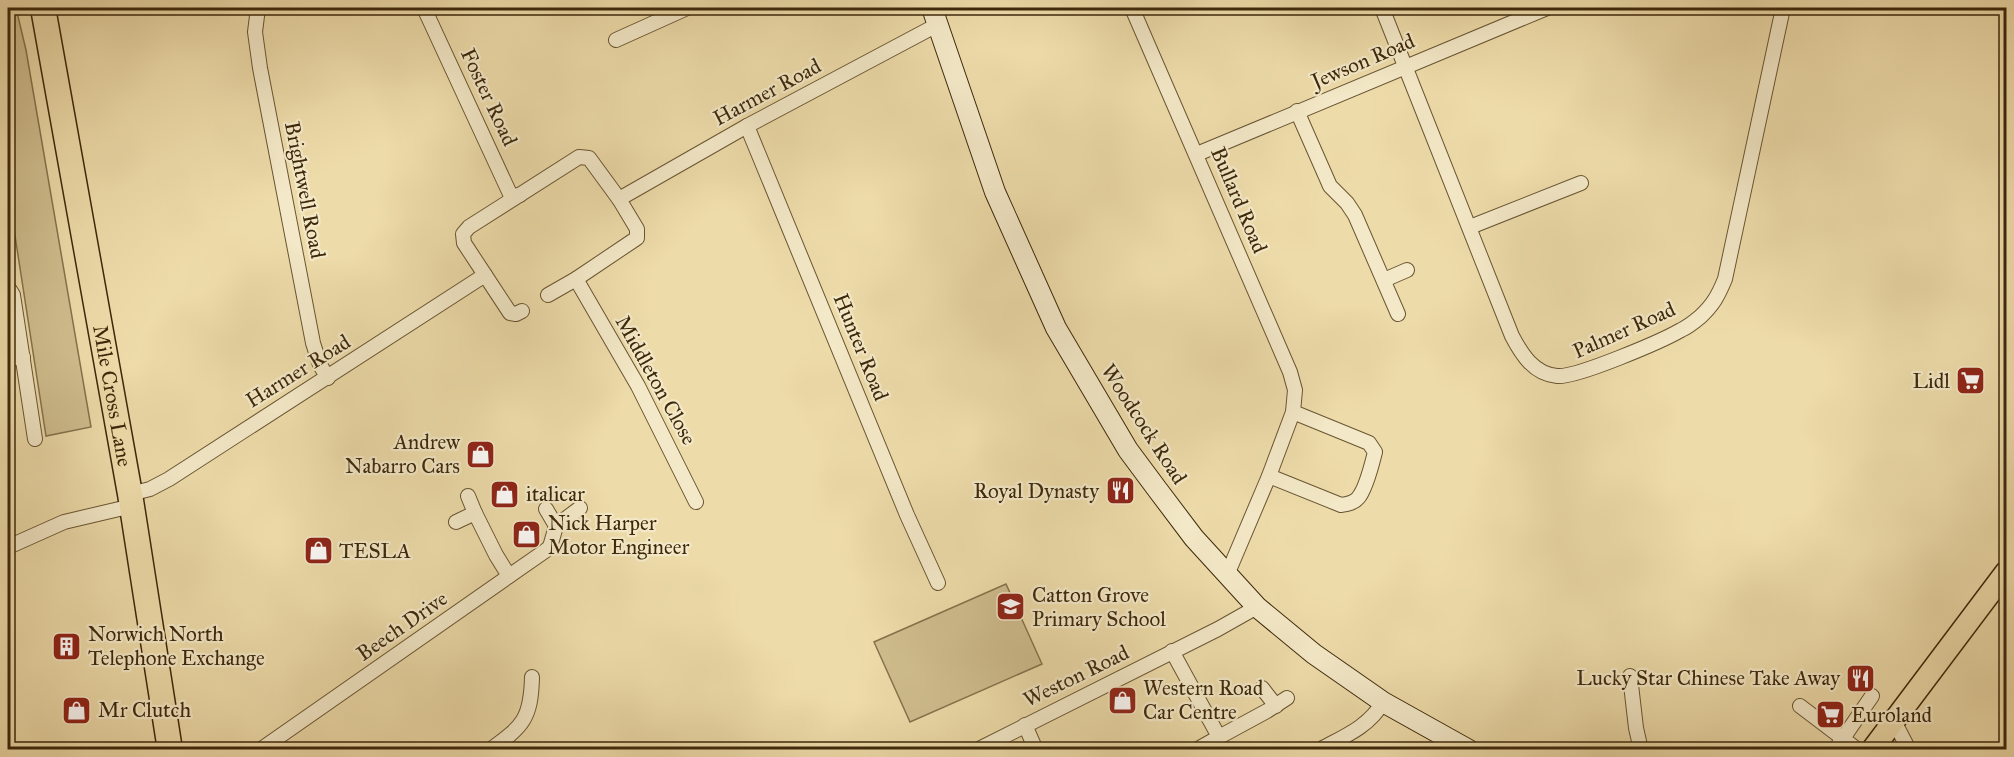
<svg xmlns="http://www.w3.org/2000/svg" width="2014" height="757" viewBox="0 0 2014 757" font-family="'IM FELL Great Primer',serif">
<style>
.green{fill:#cfbd8e;stroke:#86724c;stroke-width:1.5}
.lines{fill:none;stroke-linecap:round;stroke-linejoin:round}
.street-casing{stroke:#695532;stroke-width:16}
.secondary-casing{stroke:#3d280b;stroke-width:22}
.primary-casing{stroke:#3d280b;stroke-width:24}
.highway-casing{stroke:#3d280b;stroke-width:27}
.street{stroke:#f3e8c7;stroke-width:14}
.secondary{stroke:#f3e8c7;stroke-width:20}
.primary{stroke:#eddba9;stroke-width:21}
.highway{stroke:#eddba9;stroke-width:24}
.labels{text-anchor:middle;stroke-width:4.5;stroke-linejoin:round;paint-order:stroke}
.street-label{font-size:21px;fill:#3d280b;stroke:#f3e8c7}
.poi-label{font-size:21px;fill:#3d280b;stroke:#f3e8c7;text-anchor:start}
</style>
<rect width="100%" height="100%" fill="#eddba9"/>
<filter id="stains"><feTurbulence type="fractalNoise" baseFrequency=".00333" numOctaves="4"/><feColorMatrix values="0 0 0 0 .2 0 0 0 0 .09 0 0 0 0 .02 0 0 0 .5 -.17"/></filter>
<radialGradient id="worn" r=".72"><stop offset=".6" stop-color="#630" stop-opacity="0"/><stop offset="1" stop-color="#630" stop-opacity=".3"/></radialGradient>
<g class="green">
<path d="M8 8H16L26 50 91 427 46 436 11 210 8 176V126H10L8 112Z"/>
<path d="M1006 584 1042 664 910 722 874 642Z"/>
</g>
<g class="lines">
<defs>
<g id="street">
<path d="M258 8 255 32 260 68 313 343 320 365 328 378"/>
<path d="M424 8 511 196 520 195"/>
<path d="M1132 8 1290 372 1295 390 1293 412 1269 476 1227 575"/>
<path d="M1382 8 1512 336C1522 355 1534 374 1557 376 1576 378 1662 341 1681 330 1688 327 1694 322 1700 317 1713 305 1718 296 1725 279L1783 8"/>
<path d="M616 40 687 8"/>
<path d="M1297 111 1330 186 1347 203 1355 215 1398 314"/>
<path d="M747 126 907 515 938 583"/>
<path d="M1197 154 1547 8"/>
<path d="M1470 227 1581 183"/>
<path d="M485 275 510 313 516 314 522 311"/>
<path d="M576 279 638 386 696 502"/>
<path d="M1384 280 1407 270"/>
<path d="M8 287 13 295 35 439"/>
<path d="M548 295 576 279 637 238V229L619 199"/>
<path d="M8 359 23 357"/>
<path d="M1269 476 1341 505C1347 504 1354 503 1358 498 1366 489 1372 464 1375 452L1369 443 1293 412"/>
<path d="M130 494 150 489 169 479 485 275 464 243 463 234 469 227 579 157 589 158 619 199 747 126 937 25"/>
<path d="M468 496 475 513"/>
<path d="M546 509 556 526"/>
<path d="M456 522 475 513 496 555 509 576"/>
<path d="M8 547 64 522 132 506"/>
<path d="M1172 651 1219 737 1196 750"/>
<path d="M1630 676 1636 728 1641 750"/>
<path d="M1262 688 1276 706"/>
<path d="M1800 706 1858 750"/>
<path d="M1894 721 1909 750"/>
<path d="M1025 725 1036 750"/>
<path d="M1219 737 1267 711 1287 698"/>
<path d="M260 750 545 551 550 547 556 526 580 508"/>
<path d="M490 750C523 726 531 719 532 677"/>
<path d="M977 750 1218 629 1257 607"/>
<path d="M1319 750C1343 737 1369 727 1383 702"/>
<path d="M1835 750 1872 696"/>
</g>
<path id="secondary" d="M932 8 995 192 1056 328 1128 450 1157 489 1194 538 1257 607 1314 654 1383 702 1469 750"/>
<path id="primary" d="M1872 750 2006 572"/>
<g id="highway">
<path id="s1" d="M43 8 130 494 170 750"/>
</g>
</defs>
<use href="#street" class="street-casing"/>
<use href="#secondary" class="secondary-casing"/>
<use href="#primary" class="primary-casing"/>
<use href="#highway" class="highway-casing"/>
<use href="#street" class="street"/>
<use href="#secondary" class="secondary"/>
<use href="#primary" class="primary"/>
<use href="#highway" class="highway"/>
</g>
<defs>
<symbol id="supermarket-square" viewBox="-11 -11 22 22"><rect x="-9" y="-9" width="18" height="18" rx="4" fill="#8f2418" stroke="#f3e8c7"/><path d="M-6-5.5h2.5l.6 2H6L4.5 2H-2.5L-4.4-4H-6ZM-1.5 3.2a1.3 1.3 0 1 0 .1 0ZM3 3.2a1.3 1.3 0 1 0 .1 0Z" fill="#fff"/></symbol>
<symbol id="shop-square" viewBox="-11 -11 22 22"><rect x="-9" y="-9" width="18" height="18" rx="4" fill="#8f2418" stroke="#f3e8c7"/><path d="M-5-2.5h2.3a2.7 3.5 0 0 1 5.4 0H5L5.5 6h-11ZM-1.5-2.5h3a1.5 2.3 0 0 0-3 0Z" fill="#fff"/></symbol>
<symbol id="restaurant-square" viewBox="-11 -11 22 22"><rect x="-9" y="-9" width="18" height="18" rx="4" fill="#8f2418" stroke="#f3e8c7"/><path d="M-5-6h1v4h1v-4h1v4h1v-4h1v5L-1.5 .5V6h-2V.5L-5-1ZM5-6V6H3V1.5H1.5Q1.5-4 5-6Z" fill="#fff"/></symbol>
<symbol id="school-square" viewBox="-11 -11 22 22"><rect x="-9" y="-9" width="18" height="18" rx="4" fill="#8f2418" stroke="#f3e8c7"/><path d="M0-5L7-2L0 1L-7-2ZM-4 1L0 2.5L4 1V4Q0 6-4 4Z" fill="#fff"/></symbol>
<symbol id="building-square" viewBox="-11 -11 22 22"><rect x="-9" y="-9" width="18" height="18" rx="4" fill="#8f2418" stroke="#f3e8c7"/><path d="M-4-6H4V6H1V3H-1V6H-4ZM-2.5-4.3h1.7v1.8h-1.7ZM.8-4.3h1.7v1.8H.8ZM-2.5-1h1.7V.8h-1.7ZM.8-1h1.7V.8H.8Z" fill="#fff"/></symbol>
</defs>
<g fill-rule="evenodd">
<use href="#supermarket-square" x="1954" y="364" width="33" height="33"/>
<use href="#shop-square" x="464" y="438" width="33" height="33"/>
<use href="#restaurant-square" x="1104" y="474" width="33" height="33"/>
<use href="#shop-square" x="488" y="478" width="33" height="33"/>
<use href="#shop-square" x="510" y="518" width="33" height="33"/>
<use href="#shop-square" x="302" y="534" width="33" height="33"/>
<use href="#school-square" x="994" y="590" width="33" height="33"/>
<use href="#building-square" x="50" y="630" width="33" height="33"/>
<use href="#restaurant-square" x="1844" y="662" width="33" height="33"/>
<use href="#shop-square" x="1106" y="684" width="33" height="33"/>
<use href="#shop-square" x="60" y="694" width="33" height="33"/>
<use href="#supermarket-square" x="1814" y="698" width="33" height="33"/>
</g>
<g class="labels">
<g class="street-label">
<text transform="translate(1363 61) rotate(-23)" y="7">Jewson Road</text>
<text transform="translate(767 92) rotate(-28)" y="7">Harmer Road</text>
<text transform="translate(489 97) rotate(65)" y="7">Foster Road</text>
<text transform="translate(305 190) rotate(79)" y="7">Brightwell Road</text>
<text transform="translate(1239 200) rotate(67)" y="7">Bullard Road</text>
<text transform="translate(1624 330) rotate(-24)" y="7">Palmer Road</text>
<text transform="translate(861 347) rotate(68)" y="7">Hunter Road</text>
<text transform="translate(298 371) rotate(-32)" y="7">Harmer Road</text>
<text transform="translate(656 380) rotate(61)" y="7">Middleton Close</text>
<text dy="7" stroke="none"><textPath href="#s1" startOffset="394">Mile Cross Lane</textPath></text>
<text transform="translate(1144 424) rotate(57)" y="7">Woodcock Road</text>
<text transform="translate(402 626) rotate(-35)" y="7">Beech Drive</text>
<text transform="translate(1076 676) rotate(-26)" y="7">Weston Road</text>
</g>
<g class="poi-label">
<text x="1950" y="388" text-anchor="end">Lidl</text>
<text x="460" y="449" text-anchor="end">Andrew<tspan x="460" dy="24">Nabarro Cars</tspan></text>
<text x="1099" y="498" text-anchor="end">Royal Dynasty</text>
<text x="526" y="501">italicar</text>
<text x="548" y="530">Nick Harper<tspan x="548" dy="24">Motor Engineer</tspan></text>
<text x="339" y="558">TESLA</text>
<text x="1032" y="602">Catton Grove<tspan x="1032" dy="24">Primary School</tspan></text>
<text x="88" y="641">Norwich North<tspan x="88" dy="24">Telephone Exchange</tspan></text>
<text x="1840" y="685" text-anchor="end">Lucky Star Chinese Take Away</text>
<text x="1143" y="695">Western Road<tspan x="1143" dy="24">Car Centre</tspan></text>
<text x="98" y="717">Mr Clutch</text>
<text x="1851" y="722">Euroland</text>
</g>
</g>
<rect width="2014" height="757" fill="none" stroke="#eddba9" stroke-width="30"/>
<rect x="9" y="9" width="1996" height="739" fill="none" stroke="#3d280b" stroke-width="3"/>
<rect x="15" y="15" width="1984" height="727" fill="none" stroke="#3d280b" stroke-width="1.5"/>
<rect width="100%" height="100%" filter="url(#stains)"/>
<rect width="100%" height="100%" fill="url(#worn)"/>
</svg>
